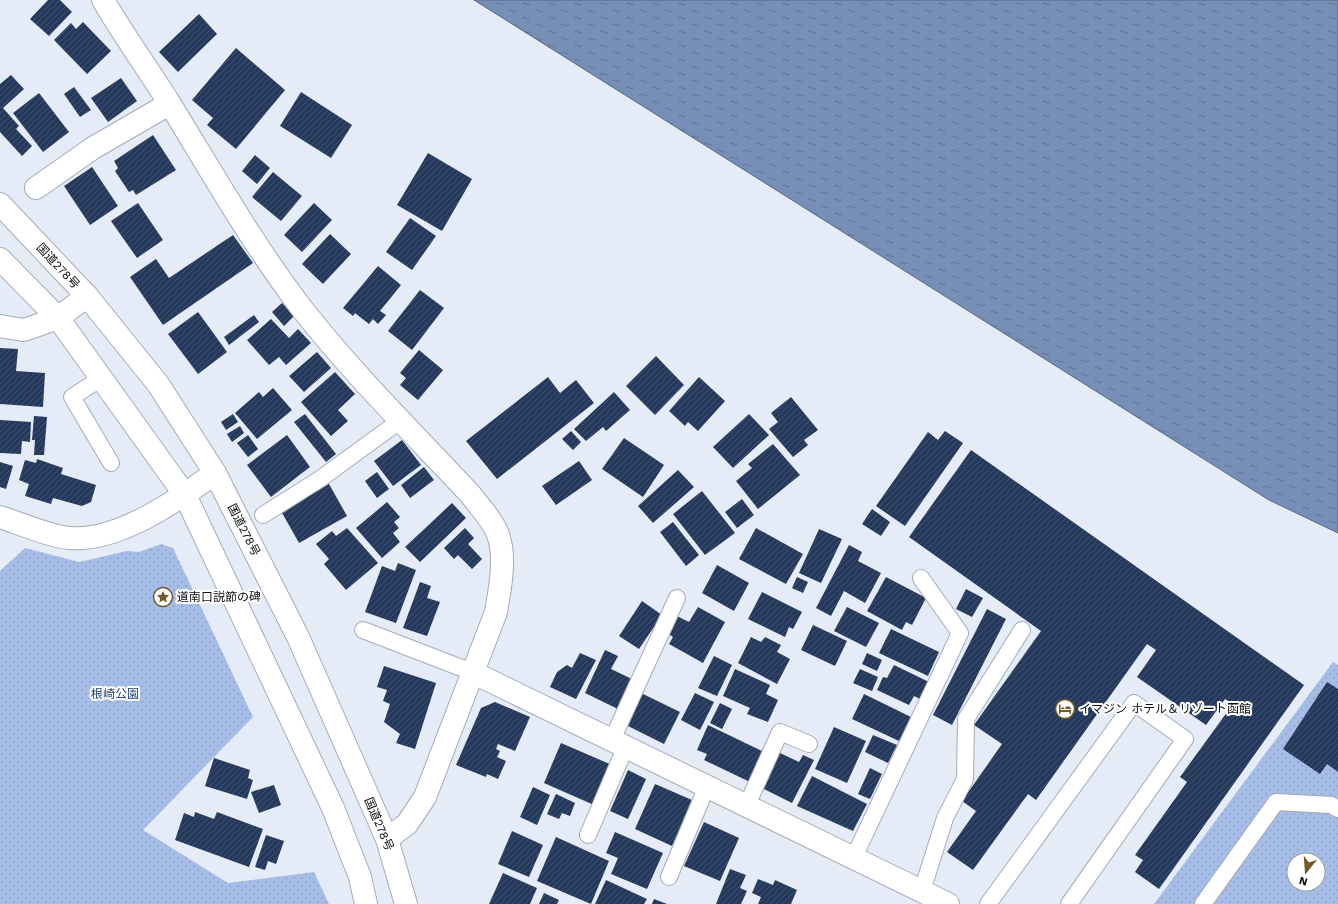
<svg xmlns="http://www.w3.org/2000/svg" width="1338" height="904" viewBox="0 0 1338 904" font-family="'Work Sans','Noto Sans JP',sans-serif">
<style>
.park{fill:url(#park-dots);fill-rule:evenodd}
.water{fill:url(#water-ripples);stroke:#576886}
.building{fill:url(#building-hatch)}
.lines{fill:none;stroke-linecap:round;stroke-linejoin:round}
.service-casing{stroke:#a4abb7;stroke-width:18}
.minor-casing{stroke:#a4abb7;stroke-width:24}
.tertiary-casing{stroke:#a4abb7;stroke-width:24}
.trunk-casing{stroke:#a4abb7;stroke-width:24}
.service{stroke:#fff;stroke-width:16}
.minor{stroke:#fff;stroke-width:22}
.tertiary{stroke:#fff;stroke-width:22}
.trunk{stroke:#fff;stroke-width:22}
.labels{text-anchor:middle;stroke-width:4;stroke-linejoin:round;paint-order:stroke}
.street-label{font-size:12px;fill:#0b0e12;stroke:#fff}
.poi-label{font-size:12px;fill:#0b0e12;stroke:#fff;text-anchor:start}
.park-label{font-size:12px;fill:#234276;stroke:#fff}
</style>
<defs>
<pattern id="park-dots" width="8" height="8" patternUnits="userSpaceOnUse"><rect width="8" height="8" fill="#a6bee7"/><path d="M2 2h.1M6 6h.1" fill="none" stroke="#8ea2c5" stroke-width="1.8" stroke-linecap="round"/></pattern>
<pattern id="water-ripples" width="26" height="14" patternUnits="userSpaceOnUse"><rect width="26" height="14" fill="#778fb7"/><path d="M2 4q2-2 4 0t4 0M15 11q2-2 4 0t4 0" fill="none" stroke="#607393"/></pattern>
<pattern id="building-hatch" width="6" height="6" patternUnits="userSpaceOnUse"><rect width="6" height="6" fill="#24395b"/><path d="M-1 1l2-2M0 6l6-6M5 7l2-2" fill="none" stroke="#41526e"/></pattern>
</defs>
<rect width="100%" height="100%" fill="#e5ecf8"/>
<g class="park">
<path d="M161 544 173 548 253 717 143 830 228 883 314 872 329 904H0V571L25 548 79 562 127 551 139 552Z"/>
<path d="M1333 662 1338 665V904H1154ZM1294 860H1318V884H1294Z"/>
</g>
<path class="water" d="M474 0H1338V533L1269 500Z"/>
<g class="building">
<path d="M48 0H60L72 12 49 36 30 19Z"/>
<path d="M199 14 217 34 178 72 159 52Z"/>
<path d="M83 22 111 51 87 74 54 40 71 23 76 29Z"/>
<path d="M236 48 285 90 236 149 207 125 213 118 192 100Z"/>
<path d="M11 75 24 89 3 108 19 126 16 129 32 146 22 156 0 132V84Z"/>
<path d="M121 78 137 101 108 122 91 98Z"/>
<path d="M74 87 91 110 80 117 64 94Z"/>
<path d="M301 92 352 125 331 158 280 126Z"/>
<path d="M39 93 69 132 43 152 13 113Z"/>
<path d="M153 135 176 170 136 195 133 190 129 192 115 171 118 168 114 161Z"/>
<path d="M428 153 472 179 442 231 397 205Z"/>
<path d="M255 155 270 168 257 184 242 171Z"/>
<path d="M92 167 118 206 90 225 64 186Z"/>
<path d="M273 172 302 196 281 221 252 197Z"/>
<path d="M138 203 163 240 137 258 111 221Z"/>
<path d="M314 203 332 220 302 252 284 235Z"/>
<path d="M410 218 436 236 412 270 386 252Z"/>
<path d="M330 234 351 254 323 284 302 264Z"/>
<path d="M233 235 253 263 163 325 130 277 156 259 169 278Z"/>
<path d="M378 266 401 285 380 311 386 315 378 324 373 319 369 324 355 313 353 316 343 308Z"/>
<path d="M420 290 444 308 412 350 388 331Z"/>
<path d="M282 303 294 316 284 326 272 312Z"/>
<path d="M198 312 227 352 198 374 168 334Z"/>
<path d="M254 315 259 322 229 345 224 337Z"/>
<path d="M271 319 289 338 298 329 311 343 286 365 279 357 269 365 247 340Z"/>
<path d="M0 348 18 349 16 371 45 373 43 407 0 404Z"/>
<path d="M419 350 443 370 418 400 400 385 406 378 400 373Z"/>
<path d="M317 352 331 368 304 392 289 376Z"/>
<path d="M656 356 684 385 655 415 626 386Z"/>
<path d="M335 372 355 394 338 410 348 421 331 436 301 402Z"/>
<path d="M548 377 560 393 576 380 594 403 497 479 466 441Z"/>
<path d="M699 377 725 401 698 431 688 422 685 426 669 411Z"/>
<path d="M273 388 292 410 257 439 235 413 259 392 263 397Z"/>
<path d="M614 392 630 410 606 431 603 427 586 441 574 429Z"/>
<path d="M791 397 818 430 804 440 808 445 793 457 769 429 778 422 771 413Z"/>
<path d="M233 414 238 422 226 430 221 422Z"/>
<path d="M305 414 336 454 326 462 294 422Z"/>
<path d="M749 414 769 435 733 468 713 447Z"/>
<path d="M34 416 47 417 44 455H34L35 440H32Z"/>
<path d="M0 420 31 422 30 442 22 441 21 454 0 453Z"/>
<path d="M240 426 244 433 232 442 227 434Z"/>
<path d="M571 431 581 442 573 450 562 439Z"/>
<path d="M945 431 963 443 905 526 876 506 928 432 938 440Z"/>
<path d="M248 435 258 449 248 457 237 443Z"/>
<path d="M287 435 310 467 271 497 247 465Z"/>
<path d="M624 438 664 465 643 497 602 469Z"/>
<path d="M402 440 421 465 393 486 374 461Z"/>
<path d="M773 444 800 475 758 509 736 481 752 468 748 464Z"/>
<path d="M971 450 1304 685 1159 889 1135 872 1143 860 1135 855 1187 782 1180 777 1233 704 1225 699 1206 725 1137 677 1156 650 1147 644 1036 800 1028 794 973 870 947 852 976 811 962 801 1002 744 974 725 1041 631 909 537Z"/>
<path d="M37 459 63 468 61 474 96 485 91 502 82 506 53 498 51 504 25 496 29 484 19 480 25 460 36 463Z"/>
<path d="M579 461 592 480 556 505 542 486Z"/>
<path d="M0 462 13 466 6 489 0 487Z"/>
<path d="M424 467 434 480 410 498 401 485Z"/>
<path d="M678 470 694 487 653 523 638 506Z"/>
<path d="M377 472 389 489 377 498 365 481Z"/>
<path d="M329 484 347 516 299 543 281 511Z"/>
<path d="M702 491 735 533 705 555 673 514Z"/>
<path d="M742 499 754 515 737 528 725 512Z"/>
<path d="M387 502 400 517 394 522 399 528 393 533 400 542 382 558 356 528Z"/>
<path d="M452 503 466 518 420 562 405 547Z"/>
<path d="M872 509 890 522 881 536 862 524Z"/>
<path d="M673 522 699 555 686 566 660 532Z"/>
<path d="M347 528 378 563 346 590 324 564 329 559 316 544 332 531 336 536Z"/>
<path d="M465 528 474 538 468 544 482 559 472 569 458 555 454 559 444 548Z"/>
<path d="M756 528 803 554 786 584 739 559Z"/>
<path d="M819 529 842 539 821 583 799 573Z"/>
<path d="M849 545 862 552 858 561 881 573 865 603 844 591 831 616 816 608Z"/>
<path d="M398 563 416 570 396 623 365 612 382 566 395 571Z"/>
<path d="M717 565 749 583 734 611 702 593Z"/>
<path d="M797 577 808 582 803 593 792 588Z"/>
<path d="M886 577 926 598 912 625 906 622 902 630 867 611Z"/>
<path d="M420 582 431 586 427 598 440 602 427 636 403 628Z"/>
<path d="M966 589 983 598 972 617 956 609Z"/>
<path d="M762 592 802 612 793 629 789 627 785 637 748 619Z"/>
<path d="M642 601 662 615 639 649 619 636Z"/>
<path d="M698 607 725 622 703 663 669 644 673 637 667 633 677 616 689 622Z"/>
<path d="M847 607 879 623 866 647 834 631Z"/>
<path d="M987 609 1006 619 952 725 933 715Z"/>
<path d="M813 625 847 641 835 666 801 650Z"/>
<path d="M891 629 939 652 928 676 879 653Z"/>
<path d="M751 637 761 642 765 637 781 645 777 652 790 659 777 684 738 663Z"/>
<path d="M605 650 618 656 611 669 634 680 620 710 585 693Z"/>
<path d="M580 653 596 660 576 699 550 687 557 672 567 665 572 668Z"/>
<path d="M867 653 882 660 877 671 862 664Z"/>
<path d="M714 656 732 665 717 696 698 688Z"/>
<path d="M894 665 929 682 920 699 914 696 909 705 877 690 883 677 887 678Z"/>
<path d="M384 666 436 683 415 749 396 743 400 734 384 722 390 704 383 701 387 690 377 687Z"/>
<path d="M735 669 770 685 766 694 778 700 768 722 747 714 750 708 723 696Z"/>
<path d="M860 669 878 677 872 691 853 683Z"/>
<path d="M1327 682 1338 689V772L1327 764 1320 774 1283 749Z"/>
<path d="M641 693 680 712 664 744 626 725Z"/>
<path d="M695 693 714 702 700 730 681 720Z"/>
<path d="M864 694 911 717 899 741 852 719Z"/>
<path d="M495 702 530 717 515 751 498 744 496 749 500 751 497 757 506 761 498 779 487 774 486 777 456 765 481 708Z"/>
<path d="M720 703 732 709 722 729 710 723Z"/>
<path d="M708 725 764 752 750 782 704 760 707 754 697 750Z"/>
<path d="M834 727 866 741 847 783 815 769Z"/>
<path d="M873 735 897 745 888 763 865 752Z"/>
<path d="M561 743 612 765 594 805 544 783Z"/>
<path d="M780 753 799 762 803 755 814 760 792 803 762 788Z"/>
<path d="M214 758 250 770 248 778 253 780 247 799 205 786Z"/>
<path d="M870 768 882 774 870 799 858 794Z"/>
<path d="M628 770 646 779 628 819 610 811Z"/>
<path d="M812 776 867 804 853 831 797 806Z"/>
<path d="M655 784 692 800 672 846 635 829Z"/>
<path d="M274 785 281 805 259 813 251 792Z"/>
<path d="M533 787 550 795 537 825 520 817Z"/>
<path d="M556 794 575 803 570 816 562 813 559 819 547 814Z"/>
<path d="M195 812 214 819 217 812 263 829 249 867 175 840 184 813 194 817Z"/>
<path d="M704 822 739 838 720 881 684 866Z"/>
<path d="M512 831 543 845 529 877 498 864Z"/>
<path d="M615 832 663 853 647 889 611 874 618 858 606 853Z"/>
<path d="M266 835 284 841 276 864 268 861 265 870 255 867Z"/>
<path d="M556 837 609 861 591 904 537 881Z"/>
<path d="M730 869 746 875 740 888 747 891 741 904H716Z"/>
<path d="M503 873 537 888 530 904H489Z"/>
<path d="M758 879 773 885 775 880 797 890 791 904H758L761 897 752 893Z"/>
<path d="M606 880 647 899 644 904H595Z"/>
<path d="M544 893 559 900 557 904H539Z"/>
<path d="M654 899 667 904H652Z"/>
</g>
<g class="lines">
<defs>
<g id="service">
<path d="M100 379 72 397 111 463"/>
<path d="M263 515 320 479 401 420"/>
<path d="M363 630 472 672"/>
<path d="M612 740 677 598"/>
<path d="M747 805 780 732 809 744"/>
<path d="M588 835 626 746"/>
<path d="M854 857 960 633 921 578"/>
<path d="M669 877 707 786"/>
<path d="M922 891 945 818 965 779 966 719 1022 630"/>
<path d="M988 904 1134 703 1185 739 1069 904"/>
<path d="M1203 904 1276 802 1331 805 1338 809"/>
</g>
<g id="minor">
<path d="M103 0C124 36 148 69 170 104 213 174 253 245 303 310 354 375 414 434 470 494 479 506 491 518 497 532 507 556 500 588 496 612L425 797 407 824 387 839"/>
<path d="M36 188 93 148 169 104"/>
<path d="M0 326 23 330 30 328 58 318 87 296"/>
<path d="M472 672 948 904"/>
</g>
<path id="tertiary" d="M0 517C19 523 51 537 70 538 118 542 178 500 215 473"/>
<g id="trunk">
<path d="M0 204 87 296 158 384 215 473 298 637 387 839 406 904"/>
<path d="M0 259 58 318 185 495 333 808 360 877 366 904"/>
</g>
</defs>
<use href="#service" class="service-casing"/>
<use href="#minor" class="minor-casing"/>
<use href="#tertiary" class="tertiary-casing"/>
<use href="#trunk" class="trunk-casing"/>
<use href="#service" class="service"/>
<use href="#minor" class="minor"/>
<use href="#tertiary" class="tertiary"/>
<use href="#trunk" class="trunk"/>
</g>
<defs>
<symbol id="sight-ring" viewBox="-11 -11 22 22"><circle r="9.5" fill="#fff" stroke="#72592a" stroke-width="1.5"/><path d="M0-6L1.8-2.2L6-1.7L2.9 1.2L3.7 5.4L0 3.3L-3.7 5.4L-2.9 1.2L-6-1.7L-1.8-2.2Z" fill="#72592a"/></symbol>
<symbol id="hotel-ring" viewBox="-11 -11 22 22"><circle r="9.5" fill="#fff" stroke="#72592a" stroke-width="1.5"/><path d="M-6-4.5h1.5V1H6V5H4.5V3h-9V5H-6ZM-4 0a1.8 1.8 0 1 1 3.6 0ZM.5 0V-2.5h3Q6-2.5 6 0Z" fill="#72592a"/></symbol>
</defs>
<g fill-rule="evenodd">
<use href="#sight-ring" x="152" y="586" width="22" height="22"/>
<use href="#hotel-ring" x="1054" y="698" width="22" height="22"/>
</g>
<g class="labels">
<g class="street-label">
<text transform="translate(58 266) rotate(47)" y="4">国道278号</text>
<text transform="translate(244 530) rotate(63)" y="4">国道278号</text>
<text transform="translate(379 824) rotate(67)" y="4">国道278号</text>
</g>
<g class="poi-label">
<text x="177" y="601">道南口説節の碑</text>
<text x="1079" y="713">イマジン ホテル＆リゾート函館</text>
</g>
<g class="park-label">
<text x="115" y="698">根崎公園</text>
</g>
</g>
<g transform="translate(1306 872) rotate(197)"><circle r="19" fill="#ffffff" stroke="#9d9fa0"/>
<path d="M0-3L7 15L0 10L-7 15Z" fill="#72592a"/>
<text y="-6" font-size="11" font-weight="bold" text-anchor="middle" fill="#0b0e12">N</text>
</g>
</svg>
